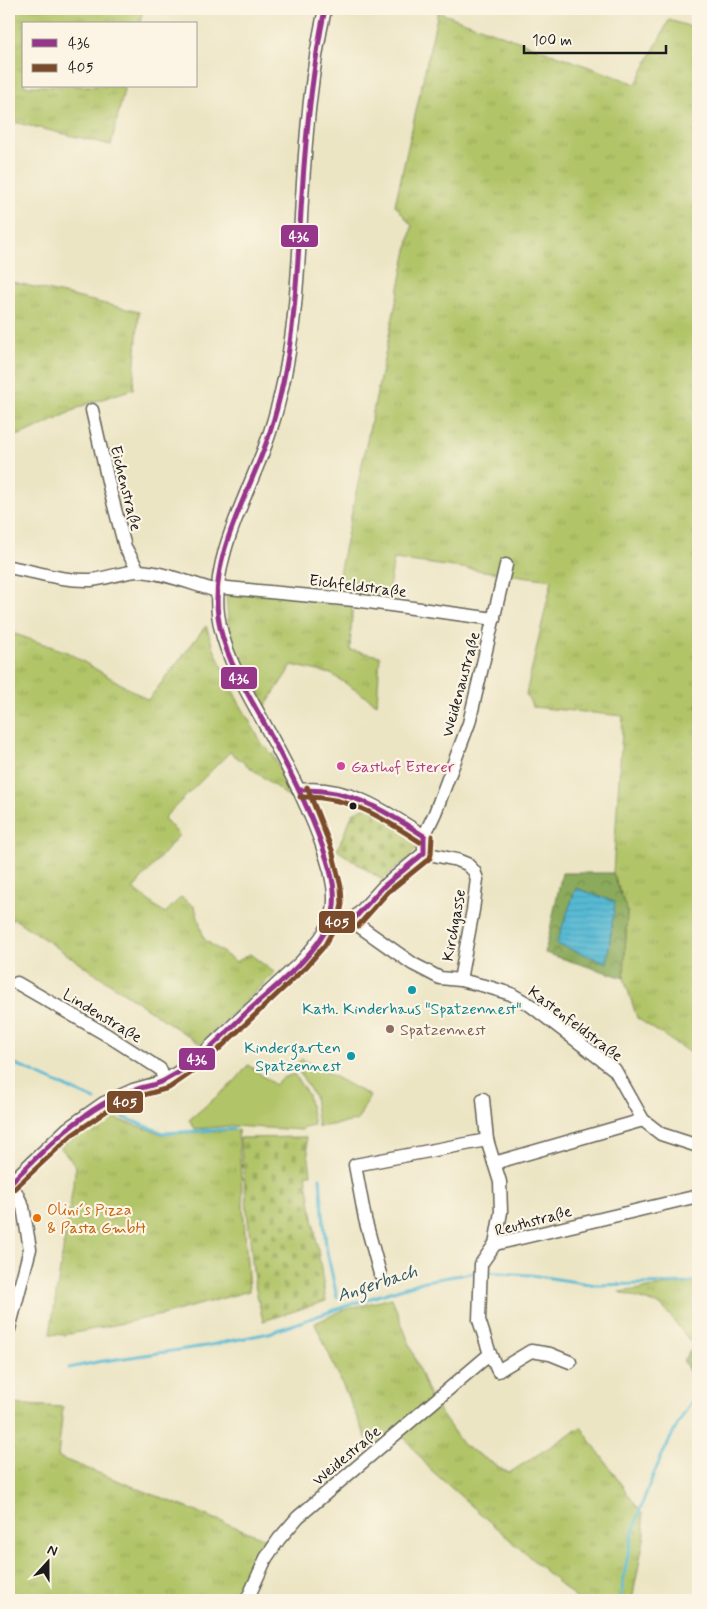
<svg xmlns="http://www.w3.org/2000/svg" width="707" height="1609" viewBox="0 0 707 1609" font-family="Mynerve,sans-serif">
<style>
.grass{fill:url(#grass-tufts);stroke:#667042}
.forest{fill:url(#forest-crowns);stroke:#54633c}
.cemetery{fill:url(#cemetery-stones);stroke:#667042}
.park{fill:#b1c467;stroke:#667042}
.water{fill:url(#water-rules);stroke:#396b78}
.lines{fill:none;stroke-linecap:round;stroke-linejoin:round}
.stream{stroke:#56bad4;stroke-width:3}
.minor-casing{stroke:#656257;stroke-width:15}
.minor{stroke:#fff;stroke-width:12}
.bus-1-casing{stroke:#fcf5e5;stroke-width:9}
.bus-2-casing{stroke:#fcf5e5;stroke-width:9}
.bus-1{stroke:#96368b;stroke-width:5}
.bus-2{stroke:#7a4b2a;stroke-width:5}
.hotel-dot{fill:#d1479c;stroke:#fcf5e5;stroke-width:2}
.bus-dot{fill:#1c1c1c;stroke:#fcf5e5;stroke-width:2}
.culture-dot{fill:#0f9aa8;stroke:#fcf5e5;stroke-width:2}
.education-dot{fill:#8d6e63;stroke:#fcf5e5;stroke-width:2}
.food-dot{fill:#e8710a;stroke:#fcf5e5;stroke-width:2}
.labels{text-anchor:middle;stroke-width:4.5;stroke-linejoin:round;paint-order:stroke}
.street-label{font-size:16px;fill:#1c1c1c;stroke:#fcf5e5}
.hotel-label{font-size:16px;fill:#b23c85;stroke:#fcf5e5;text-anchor:start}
.culture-label{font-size:16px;fill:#0d838f;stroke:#fcf5e5}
.education-label{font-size:16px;fill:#785e54;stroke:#fcf5e5;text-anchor:start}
.food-label{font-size:16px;fill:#c56008;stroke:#fcf5e5;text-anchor:start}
.water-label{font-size:18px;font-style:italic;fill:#335b66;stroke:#fcf5e5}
.line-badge{stroke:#fcf5e5;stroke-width:2}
.badge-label{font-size:14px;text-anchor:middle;font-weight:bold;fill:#fff}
</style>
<defs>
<pattern id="grass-tufts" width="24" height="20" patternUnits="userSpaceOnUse" patternTransform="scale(1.25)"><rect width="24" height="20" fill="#b1c467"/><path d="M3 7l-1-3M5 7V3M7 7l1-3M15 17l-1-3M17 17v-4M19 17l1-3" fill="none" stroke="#98a859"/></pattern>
<pattern id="forest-crowns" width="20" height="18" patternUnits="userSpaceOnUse" patternTransform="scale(1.25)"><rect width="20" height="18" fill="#8caa5c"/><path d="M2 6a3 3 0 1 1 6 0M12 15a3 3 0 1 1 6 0" fill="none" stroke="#728a4b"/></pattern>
<pattern id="cemetery-stones" width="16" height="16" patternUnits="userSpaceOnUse" patternTransform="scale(1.25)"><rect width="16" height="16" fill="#b1c467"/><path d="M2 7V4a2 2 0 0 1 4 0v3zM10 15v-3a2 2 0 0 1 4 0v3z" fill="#98a859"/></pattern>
<pattern id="water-rules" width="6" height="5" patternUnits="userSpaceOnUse" patternTransform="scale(1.25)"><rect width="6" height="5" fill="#56bad4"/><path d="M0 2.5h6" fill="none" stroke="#4a9fb5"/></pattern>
</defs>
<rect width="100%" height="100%" fill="#fcf5e5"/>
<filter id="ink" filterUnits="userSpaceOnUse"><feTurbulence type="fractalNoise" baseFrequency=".02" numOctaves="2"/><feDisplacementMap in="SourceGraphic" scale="10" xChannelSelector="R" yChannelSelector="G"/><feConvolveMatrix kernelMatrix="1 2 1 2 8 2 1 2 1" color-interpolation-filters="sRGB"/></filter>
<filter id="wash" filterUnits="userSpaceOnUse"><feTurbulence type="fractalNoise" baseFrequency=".0096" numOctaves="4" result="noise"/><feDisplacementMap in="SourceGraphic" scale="20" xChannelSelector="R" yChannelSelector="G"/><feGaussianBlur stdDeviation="1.12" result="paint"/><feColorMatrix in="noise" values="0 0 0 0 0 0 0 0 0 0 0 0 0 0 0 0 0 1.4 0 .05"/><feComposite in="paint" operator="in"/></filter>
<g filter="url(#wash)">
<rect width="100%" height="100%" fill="#ece5c4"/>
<g class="grass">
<path d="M9 9H143L140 24H24V86H125L111 145 9 121Z"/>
<path d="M438 12 636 84 669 20 698 29V1058L637 1018 624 978 627 911 613 873 623 716 533 707 526 694 552 580 394 559 387 599 353 596 350 650 380 656 377 704 331 674 292 665 263 710 239 660 229 632 225 581 335 593 412 226 395 205Z"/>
<path d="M9 281 139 312 133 389 84 405 51 422 9 439Z"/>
<path d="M206 626 214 649 237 699 263 745 272 753 298 804 230 752 164 818 179 835 133 889 165 913 181 897 195 907 204 939 236 962 250 954 275 973 200 1044 13 918 9 926V632L67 652 148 700Z"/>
<path d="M104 1115 162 1134 238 1130 249 1291 162 1315 65 1335 50 1334 76 1166 60 1147Z"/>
<path d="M698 1281V1341L694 1346 662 1306 619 1292Z"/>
<path d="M392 1298 430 1398 463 1445 509 1473 581 1427 642 1514 645 1534 632 1600H578L430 1469 397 1429 371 1449 315 1323 343 1310Z"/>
<path d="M9 1404 63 1407 58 1457 266 1539 242 1600H9Z"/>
</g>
<g class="forest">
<path d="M562 873H613L627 911 624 978 545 953Z"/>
<path d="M698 1341V1387L683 1360Z"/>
</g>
<g class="cemetery">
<path d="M368 806 409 829 418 844 412 855 382 880 337 850 353 813Z"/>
<path d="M306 1137 311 1174H306L326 1301 263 1321 254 1281 240 1138Z"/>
</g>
<g class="park">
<path d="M302 1059 370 1096 357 1121 318 1127 314 1096 295 1065Z"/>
<path d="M248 1065 275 1085 280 1079 294 1074 308 1095 314 1125 304 1127 302 1130 232 1126 195 1129 189 1120 235 1081Z"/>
</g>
<path class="water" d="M576 888 615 902 607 963 556 944Z"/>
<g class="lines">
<g class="stream">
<path d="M15 1064 95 1100"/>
<path d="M110 1112 163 1133 234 1129"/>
<path d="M320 1178 326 1247 337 1297"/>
<path d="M484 1272 531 1275 596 1285 688 1283 698 1280"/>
<path d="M69 1368 97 1362 206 1346 269 1333 352 1304 425 1281 478 1272"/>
<path d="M620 1600C624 1578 627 1554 633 1532 647 1485 670 1432 698 1392"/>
</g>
</g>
</g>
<g filter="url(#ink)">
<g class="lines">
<defs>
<g id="minor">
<path d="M92 410 110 490 125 547 138 570"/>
<path d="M9 567C38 572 60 581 91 580 105 579 129 570 140 571 166 573 192 584 217 591"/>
<path d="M217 587 354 600 494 619"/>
<path d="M300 790C346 784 387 812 424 836"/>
<path d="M424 853 457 860 467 864 474 871 477 879 473 910 460 980"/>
<path d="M332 916 352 921 413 964 440 978 460 980 485 986 511 994 530 1005 615 1070 643 1120 661 1134 698 1146"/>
<path d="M352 921 383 887 424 853V836L435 813 469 723 506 565"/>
<path d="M17 983 107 1035 160 1069 165 1081"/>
<path d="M483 1099 487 1140 500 1182 501 1212 495 1244 481 1264 479 1320 490 1354 498 1371 531 1351 550 1354 570 1362"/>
<path d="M494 1163 643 1120"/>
<path d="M9 1184 67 1129 104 1103 133 1090 165 1081 196 1060 301 962C312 949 327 933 332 916 337 898 332 874 326 857 311 810 288 768 265 725 246 690 223 654 218 614 211 553 252 489 270 432 295 356 298 277 302 198 306 135 311 71 325 9"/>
<path d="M495 1244 698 1196"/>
<path d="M380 1274 365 1219 355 1165 487 1140"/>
<path d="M9 1329 30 1249 23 1207 11 1182"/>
<path d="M247 1600 266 1558 279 1539 298 1517 490 1354"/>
</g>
</defs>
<use href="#minor" class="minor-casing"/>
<use href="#minor" class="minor"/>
<defs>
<g id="bus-1">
<path d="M300 790C349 788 384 810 424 836"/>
<path d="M352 921 383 887 424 853V836"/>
<path d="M9 1184C39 1156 67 1125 103 1104 113 1098 124 1093 135 1090 145 1086 158 1085 167 1079 198 1063 222 1036 246 1013 274 987 315 957 330 922 340 898 331 871 323 848 308 805 286 764 264 723 246 690 223 655 218 616 210 551 251 492 270 432 295 355 297 274 302 194 306 132 312 70 325 9"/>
</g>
<g id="bus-2">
<path d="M300 797C348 795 381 817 420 842"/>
<path d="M358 926 388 892 430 858 431 854 432 836"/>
<path d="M14 1189 72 1135 108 1110 136 1097 169 1088 201 1066 306 967 325 945 339 919 342 904 341 887 332 850 307 787"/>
</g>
</defs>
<use href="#bus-1" class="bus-1-casing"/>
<use href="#bus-2" class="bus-2-casing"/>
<use href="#bus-1" class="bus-1"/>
<use href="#bus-2" class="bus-2"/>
</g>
</g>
<circle class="hotel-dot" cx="341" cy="766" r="5"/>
<circle class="bus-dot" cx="353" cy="806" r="4.5"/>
<g class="culture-dot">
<circle cx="412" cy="990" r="5"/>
<circle cx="351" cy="1056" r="5"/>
</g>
<circle class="education-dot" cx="390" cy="1029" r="5"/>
<circle class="food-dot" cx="37" cy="1218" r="5"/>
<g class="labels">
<g class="street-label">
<text transform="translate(127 488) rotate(76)" y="6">Eichenstraße</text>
<text transform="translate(358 585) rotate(7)" y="6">Eichfeldstraße</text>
<text transform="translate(460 684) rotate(-75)" y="6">Weidenaustraße</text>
<text transform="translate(453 925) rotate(-80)" y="6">Kirchgasse</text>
<text transform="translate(103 1015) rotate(31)" y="6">Lindenstraße</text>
<text transform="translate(576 1023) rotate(37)" y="6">Kastenfeldstraße</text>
<text transform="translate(533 1220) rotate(-15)" y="6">Reuthstraße</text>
<text transform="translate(346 1455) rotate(-40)" y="6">Weidestraße</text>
</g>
<g class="hotel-label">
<text x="351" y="772">Gasthof Esterer</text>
</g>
<g class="culture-label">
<text x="412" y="1014">Kath. Kinderhaus "Spatzennest"</text>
<text x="341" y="1053" text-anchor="end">Kindergarten<tspan x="341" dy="18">Spatzennest</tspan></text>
</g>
<g class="education-label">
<text x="400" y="1035">Spatzennest</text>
</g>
<g class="food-label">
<text x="47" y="1215">Olini´s Pizza<tspan x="47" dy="18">&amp; Pasta GmbH</tspan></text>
</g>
<g class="water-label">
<text transform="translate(377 1283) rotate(-18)" y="6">Angerbach</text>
</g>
</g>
<g class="line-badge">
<rect x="280" y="224" width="39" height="24" rx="5" fill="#96368b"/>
<rect x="220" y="666" width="38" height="24" rx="5" fill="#96368b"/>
<rect x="318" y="910" width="38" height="24" rx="5" fill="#7a4b2a"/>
<rect x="178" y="1047" width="38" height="24" rx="5" fill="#96368b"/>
<rect x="106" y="1090" width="38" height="24" rx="5" fill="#7a4b2a"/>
</g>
<g class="badge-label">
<text x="299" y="241">436</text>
<text x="239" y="683">436</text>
<text x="337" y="927">405</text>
<text x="197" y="1064">436</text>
<text x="125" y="1107">405</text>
</g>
<rect width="707" height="1609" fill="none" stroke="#fcf5e5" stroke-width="30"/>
<rect x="22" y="22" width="175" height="65" fill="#fcf5e5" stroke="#a29e95"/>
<rect x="32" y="39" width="25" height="8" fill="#96368b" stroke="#a29e95"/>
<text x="68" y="48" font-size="15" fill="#1c1c1c">436</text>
<rect x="32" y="64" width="25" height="8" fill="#7a4b2a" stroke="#a29e95"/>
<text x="68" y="72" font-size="15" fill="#1c1c1c">405</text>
<g transform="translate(48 1562) rotate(21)" stroke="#fcf5e5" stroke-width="4" paint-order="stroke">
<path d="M0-4L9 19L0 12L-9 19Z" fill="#1c1c1c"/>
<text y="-8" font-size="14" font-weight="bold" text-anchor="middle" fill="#1c1c1c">N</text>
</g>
<path d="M524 45v8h142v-8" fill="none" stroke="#1c1c1c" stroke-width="2.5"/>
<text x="532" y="45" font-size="15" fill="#1c1c1c" stroke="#fcf5e5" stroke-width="4" paint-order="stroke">100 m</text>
</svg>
